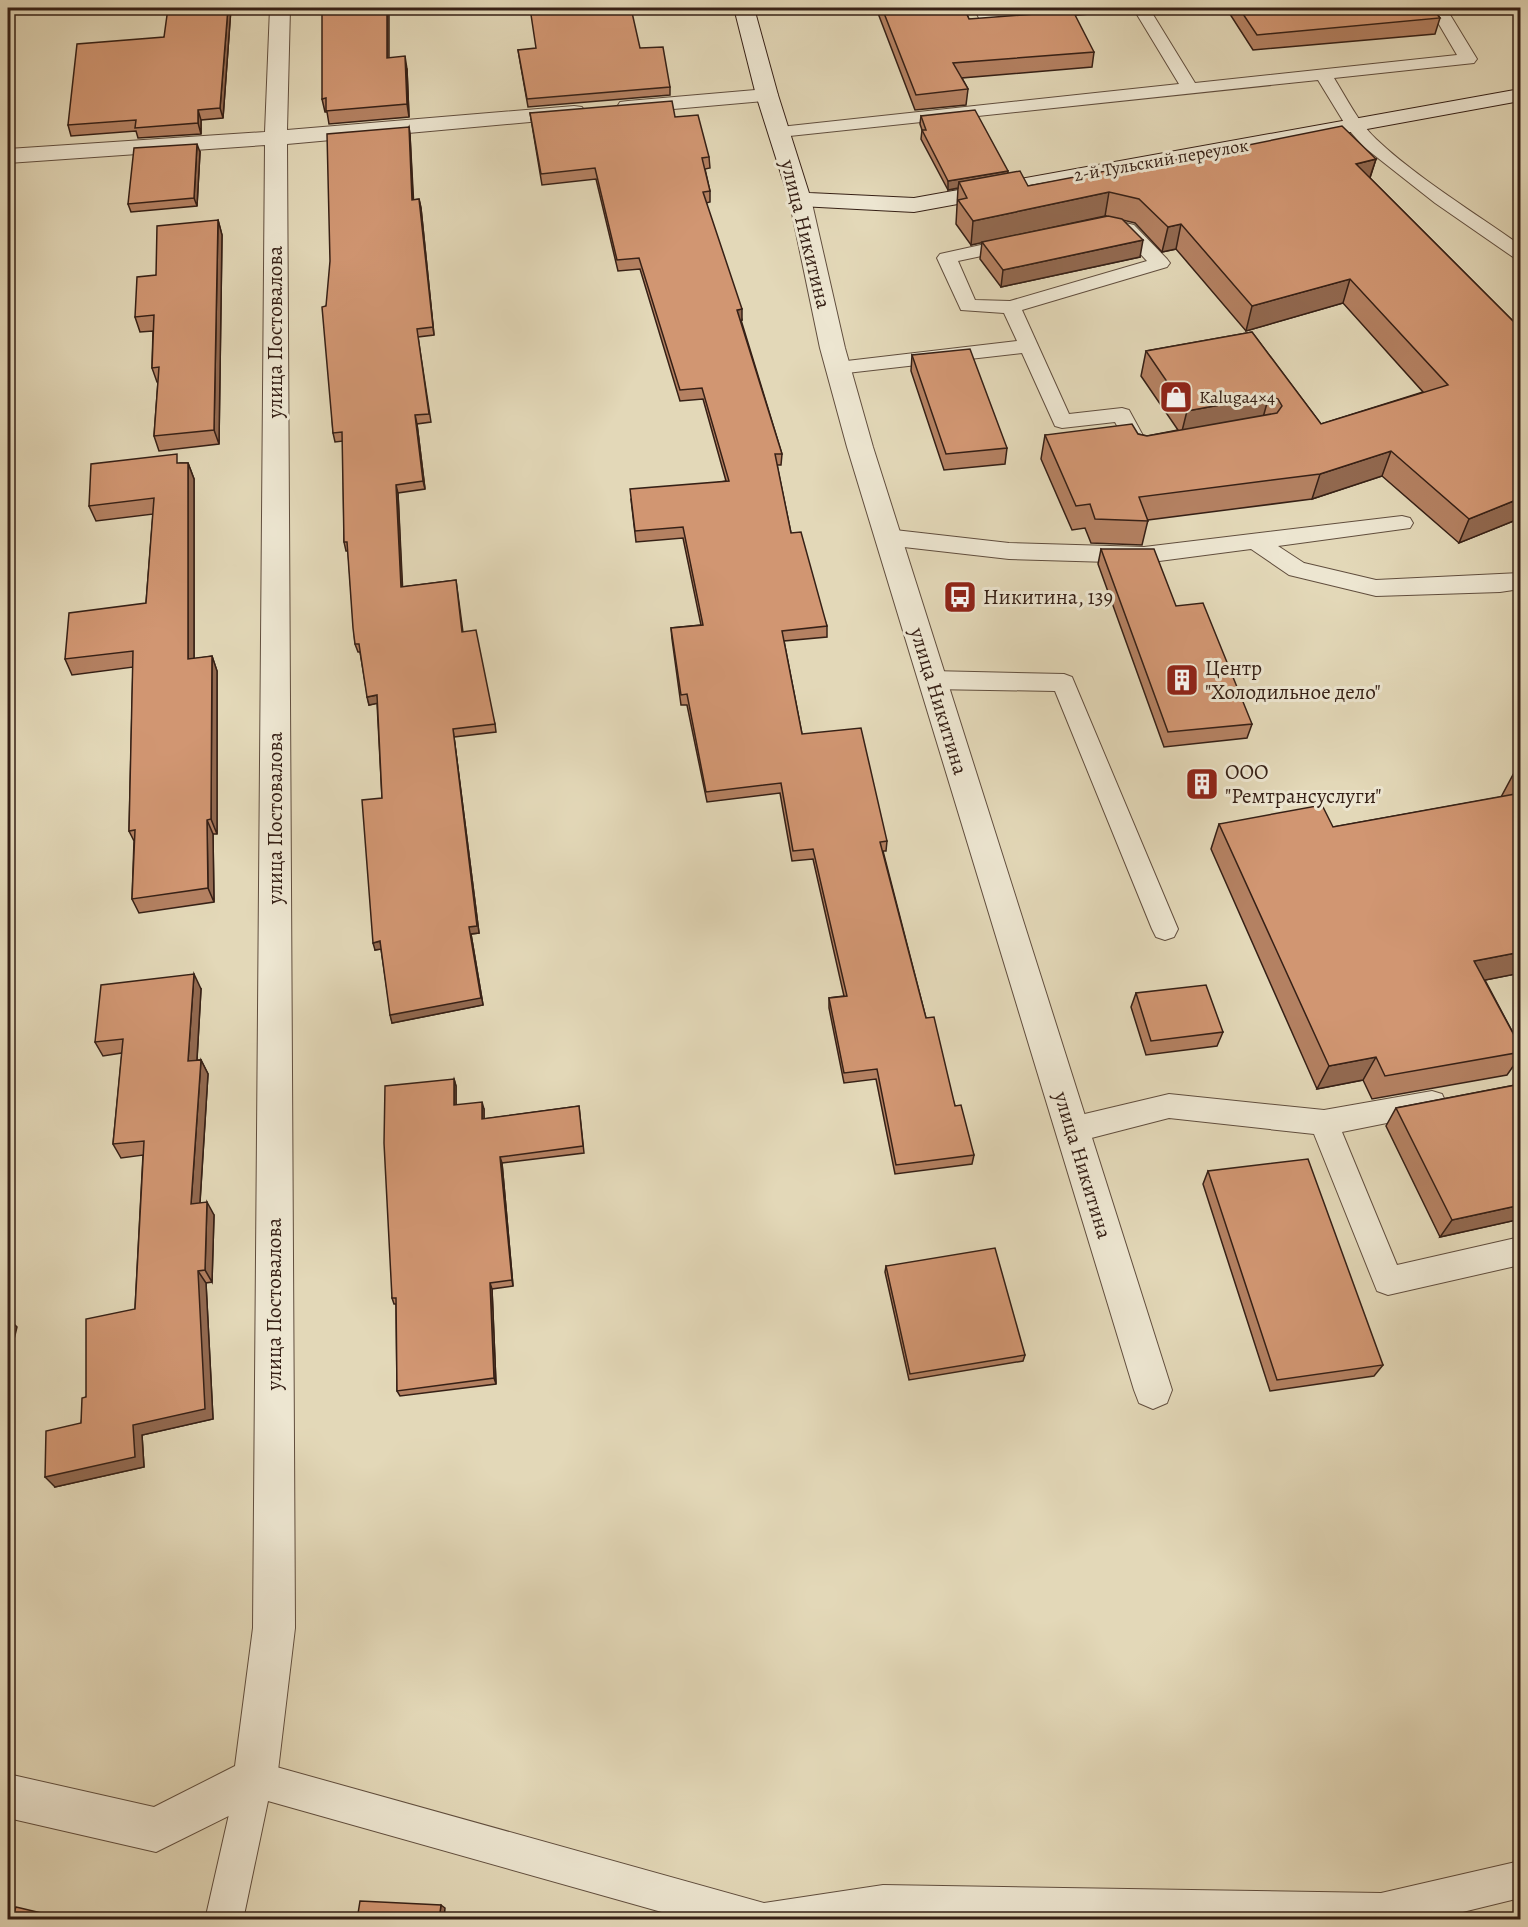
<svg xmlns="http://www.w3.org/2000/svg" width="1528" height="1927" viewBox="0 0 1528 1927" font-family="Alegreya,serif">
<style>
.lines{fill:none;stroke-linecap:round;stroke-linejoin:round}
.lane-casing{stroke:#614e3e;stroke-width:2}
.street-casing{stroke:#614e3e;stroke-width:2}
.secondary-casing{stroke:#362016;stroke-width:2}
.lane{fill:#ede6d1;fill-rule:evenodd}
.street{fill:#ede6d1;fill-rule:evenodd}
.secondary{fill:#ede6d1;fill-rule:evenodd}
.wall{fill:#b48162;stroke:#362016;stroke-width:1.5;fill-rule:evenodd}
.shaded-wall{fill:#926950;stroke:#362016;stroke-width:1.5}
.building{fill:#d19672;stroke:#362016;stroke-width:1.5}
.labels{text-anchor:middle;stroke-width:6;stroke-linejoin:round;paint-order:stroke}
.far-street-label{font-size:18px;fill:#362016;stroke:#ede6d1}
.far-poi-label{font-size:18px;fill:#362016;stroke:#ede6d1;text-anchor:start}
.street-label{font-size:21px;fill:#362016;stroke:#ede6d1}
.poi-label{font-size:21px;fill:#362016;stroke:#ede6d1;text-anchor:start}
</style>
<rect width="100%" height="100%" fill="#e3d8b8"/>
<filter id="stains"><feTurbulence type="fractalNoise" baseFrequency=".00333" numOctaves="4"/><feColorMatrix values="0 0 0 0 .2 0 0 0 0 .09 0 0 0 0 .02 0 0 0 .5 -.17"/></filter>
<radialGradient id="worn" r=".72"><stop offset=".6" stop-color="#630" stop-opacity="0"/><stop offset="1" stop-color="#630" stop-opacity=".3"/></radialGradient>
<g class="lines">
<defs>
<g id="lane">
<path d="M974 8H990L993 13 1049 8H1106L1098 13 987 23 981 22Z"/>
<path d="M1133 8H1149L1195 83 1457 55 1430 9 1458 8 1456 11 1449 13 1477 59 1474 63 1334 78C1347 99 1358 122 1376 139 1416 177 1475 213 1520 245V259L1513 257 1435 203 1364 147 1348 129 1318 80 780 137 771 132 780 127 1179 84Z"/>
<path d="M1113 220 1134 225 1167 259 1170 263 1167 267 1022 310 1069 414 1122 408 1129 410 1147 443 1156 445 1159 450 1156 455 1141 458 1133 456 1115 422 1062 428 1055 426 1022 353 838 374 831 372 828 368 831 364 838 362 1017 341 1004 313 961 310 937 258 940 254 1017 237 1024 239 1027 243 1024 247 958 261 975 300 1010 301 1147 261 1121 233 1106 230 1104 226 1106 222Z"/>
<path d="M1402 516 1410 518 1413 523 1410 528 1278 546 1304 563 1376 580 1520 573V589L1500 592 1376 596 1289 575 1251 549 1144 563 1009 559 886 545 878 542 875 537 878 532 886 529 1009 543 1144 547Z"/>
<path d="M931 671 1064 674 1072 677 1178 929 1174 937 1165 940 1156 937 1152 929 1055 691 931 689 923 686 919 680 923 674Z"/>
<path d="M1432 1091 1442 1094 1446 1103 1442 1112 1342 1132 1397 1265 1520 1237V1265L1388 1295 1377 1291 1314 1134 1169 1118 1072 1143 1062 1139 1058 1130 1062 1121 1072 1117 1169 1094 1324 1110Z"/>
<path d="M255 1761 764 1903 883 1885 1381 1893 1520 1861V1898L1430 1920H690L268 1801 243 1920H205L237 1779 242 1766Z"/>
</g>
<g id="street">
<path d="M270 8H290L287 130 574 106 582 107 585 112 582 117 574 118 287 144 295 1628 277 1779 271 1795 156 1852 8 1818V1774L154 1807 235 1766 253 1628 265 145 8 163V149L265 132Z"/>
<path d="M767 89 775 90 778 95 775 100 628 113 620 112 617 107 620 102 628 101Z"/>
<path d="M800 192 808 194 811 199 845 348 873 447 1172 1390 1167 1403 1153 1409 1139 1403 1134 1390 847 447 820 348 789 199 792 194Z"/>
</g>
<path id="secondary" d="M734 8H754L778 95 809 193 914 198 1520 89V101L914 212 800 206 792 204 789 199 756 95Z"/>
</defs>
<use href="#lane" class="lane-casing"/>
<use href="#street" class="street-casing"/>
<use href="#secondary" class="secondary-casing"/>
<use href="#lane" class="lane"/>
<use href="#street" class="street"/>
<use href="#secondary" class="secondary"/>
</g>
<g class="wall">
<path d="M231 8 223 118 201 120V134L138 138 136 131 71 136 68 125 164 37Z"/>
<path d="M876 8H964L969 19 1094 52 1092 67 962 78 968 89 966 105 915 110Z"/>
<path d="M1226 8H1432L1440 18 1435 34 1253 50Z"/>
<path d="M640 48 670 87V95L528 107 518 50Z"/>
<path d="M389 58 407 69 409 117 329 124 327 112H325L322 99Z"/>
<path d="M530 113 675 117 709 157 710 168 705 169 710 191V202L706 203 742 320H741L782 454 781 465H777L791 533 827 626V637L784 641 802 734 887 841 886 851H883L926 1018 955 1106 974 1155 972 1164 895 1174 876 1079 844 1083 829 1008V998L844 996 813 859 792 861 780 793 707 802 687 705H681L672 639 671 628 701 625 683 538 636 542 631 499 726 481 703 399 680 401 640 269 618 271 596 179 542 185Z"/>
<path d="M921 116 1028 186 1144 166 1376 159 1370 178 1521 329V518L1459 543 1382 476 1312 499 1148 520 1142 545 1091 543 1085 528 1072 530 1041 459 1045 435 1138 434 1147 436 1178 430 1141 376 1146 351 1252 332 1321 424 1423 392 1343 303 1246 331 1176 249 1162 252 1135 223 1123 220 1140 257 1001 287 980 259 982 242 971 245 956 224 958 188 948 190 921 139 922 130 920 124ZM1105 216H1107L1006 237Z"/>
<path d="M409 127 410 135 413 200 419 199 421 208 434 335 418 337 431 422 417 424 425 489 398 493 402 587 456 580 463 632 495 724 496 732 454 737 479 933 471 934 483 1005 392 1023 381 949 375 950 382 798 377 703 369 705 360 652H358L355 644 348 551H346L344 542 343 441 335 442 333 433 326 306Z"/>
<path d="M200 152 197 206 131 212 128 204Z"/>
<path d="M218 220 222 235 219 444 159 451 154 436 158 382H157L152 368 153 331 140 332 135 317 156 275Z"/>
<path d="M912 355 1007 448 1005 464 944 470 911 371Z"/>
<path d="M180 463H188L194 479V659L212 656 217 671V834H213L214 902 139 913 132 899 134 841 129 831 133 667 72 675 65 659 146 603 153 514 96 521 89 506Z"/>
<path d="M1101 549 1176 606 1252 724 1247 738 1164 747 1098 564Z"/>
<path d="M1521 770V973L1485 980 1521 1048V1055L1507 1075 1372 1099 1363 1080 1317 1089 1211 849 1219 824 1333 827 1501 797 1515 771Z"/>
<path d="M201 989 197 1060H201L208 1074 200 1203 214 1215 212 1282 206 1283 213 1419 142 1435 144 1467 55 1487 81 1423 86 1397 135 1309 143 1155 121 1158 113 1144 122 1053 103 1056 95 1042Z"/>
<path d="M1136 993 1223 1032 1217 1046 1146 1055 1131 1007Z"/>
<path d="M454 1079 456 1086V1105L484 1109V1119L579 1106 584 1153 502 1163 513 1286 492 1289 496 1384 400 1396 397 1391 396 1304H394L392 1298Z"/>
<path d="M1521 1084V1219L1440 1237 1386 1126 1396 1108Z"/>
<path d="M1208 1171 1383 1365 1374 1376 1270 1391 1203 1184Z"/>
<path d="M886 1266 1025 1355 1023 1361 909 1380 885 1272Z"/>
</g>
<g class="shaded-wall">
<path d="M228 8H231L223 118 220 108Z"/>
<path d="M387 8H389V71L387 58Z"/>
<path d="M405 56 407 69 409 117 407 104Z"/>
<path d="M198 110 201 120V134L198 123Z"/>
<path d="M409 127 410 135 414 208 412 200Z"/>
<path d="M197 144 200 152 197 206 194 198Z"/>
<path d="M1376 159 1368 183 1356 164Z"/>
<path d="M1008 171 1007 179 959 182 958 188 948 190V181Z"/>
<path d="M1109 192 1105 216 971 245 973 221Z"/>
<path d="M419 199 421 208 434 335 433 327Z"/>
<path d="M218 220 222 235 219 444 214 430Z"/>
<path d="M1181 224 1176 249 1162 252 1168 227Z"/>
<path d="M1143 240 1140 257 1001 287 1003 270Z"/>
<path d="M1350 279 1343 303 1246 331 1252 306Z"/>
<path d="M742 309V320L738 321 737 310Z"/>
<path d="M1269 396 1262 421 1181 435 1187 411Z"/>
<path d="M415 415 417 424 425 489 423 481Z"/>
<path d="M1391 451 1382 476 1312 499 1320 474Z"/>
<path d="M188 463 194 479V675L188 659Z"/>
<path d="M396 485 398 493 403 595 401 587Z"/>
<path d="M1521 498V518L1459 543 1469 519Z"/>
<path d="M212 656 217 671V834L211 819Z"/>
<path d="M377 695 379 703 369 705 367 697Z"/>
<path d="M453 729 479 933 471 934 483 1005 392 1023 390 1015 469 927Z"/>
<path d="M207 820 213 834 214 902 208 888Z"/>
<path d="M380 941 382 949 375 950 373 943Z"/>
<path d="M1521 952V973L1460 985 1474 961Z"/>
<path d="M194 974 201 989 196 1075 188 1061Z"/>
<path d="M1376 1057 1363 1080 1317 1089 1329 1066Z"/>
<path d="M201 1060 208 1074 199 1217 191 1204Z"/>
<path d="M454 1079 456 1086V1112L454 1105Z"/>
<path d="M482 1102 484 1109V1126L482 1119Z"/>
<path d="M500 1157 502 1163 513 1286 512 1280Z"/>
<path d="M207 1202 214 1215 212 1282 205 1270Z"/>
<path d="M1521 1205V1219L1440 1237 1452 1220Z"/>
<path d="M198 1271 206 1283 213 1419 142 1435 144 1467 55 1487 45 1477Z"/>
<path d="M490 1283 492 1289 496 1384 494 1378Z"/>
<path d="M11 1321 17 1327 8 1364V1336Z"/>
<path d="M441 1905 445 1908 444 1920H439Z"/>
</g>
<g class="building">
<path d="M168 8H228L220 108 198 110V123L135 128 136 120 68 125 77 44 164 37Z"/>
<path d="M322 8H387V58L405 56 407 104 326 111V98L322 99Z"/>
<path d="M530 8H631L640 48 663 47 670 87 527 99 518 50 536 48Z"/>
<path d="M882 8H964L969 19 1073 11 1094 52 953 63 968 89 916 95Z"/>
<path d="M1239 8H1432L1440 18 1257 35Z"/>
<path d="M672 101 675 117 698 115 709 157 702 158 710 191 703 192 742 309 737 310 782 454H775L791 533 801 532 827 626 782 631 802 734 861 728 887 841 880 842 926 1018 934 1017 955 1106 961 1105 974 1155 896 1165 877 1069 844 1073 829 998 847 996 813 849 793 851 781 783 706 792 687 694 681 695 671 628 703 625 683 527 635 531 630 489 729 481 702 388 680 390 639 258 617 260 595 168 541 174 530 113Z"/>
<path d="M975 110 1008 171 948 181 922 130H926L921 116Z"/>
<path d="M1342 126 1376 159 1356 164 1521 329V498L1469 519 1391 451 1320 474 1139 497 1148 521 1095 519 1090 504 1076 506 1045 435 1132 424 1138 434 1147 436 1277 413 1282 406 1278 399 1269 396 1187 411 1146 351 1252 332 1321 424 1448 385 1350 279 1252 306 1181 224 1168 227 1139 199 1109 192 973 221 958 200 967 198 959 182 1020 171 1028 186 1142 164 1144 166Z"/>
<path d="M409 127 412 200 419 199 433 327 417 329 429 414 415 415 423 481 396 485 401 587 456 580 462 632 476 630 495 724 453 729 477 926 469 927 481 998 390 1015 380 941 373 943 362 800 382 798 377 695 367 697 359 644H355L353 628 347 542H344L342 432 333 433 322 307 326 306 330 261 327 134Z"/>
<path d="M197 144 194 198 128 204 134 148Z"/>
<path d="M1108 216 1122 219 1143 240 1003 270 982 242Z"/>
<path d="M218 220 214 430 154 436 159 367 152 368 154 315 135 317 137 277 156 275 157 226Z"/>
<path d="M970 349 1007 448 946 454 912 355Z"/>
<path d="M177 454V463H188V659L212 656 211 819 207 820 208 888 132 899 135 830 129 831 133 651 65 659 69 613 146 603 154 498 89 506 91 464Z"/>
<path d="M1101 549H1154L1176 606 1203 603 1252 724 1168 732Z"/>
<path d="M1521 770V780L1515 771Z"/>
<path d="M1521 793V952L1474 961 1521 1048V1052L1385 1076 1376 1057 1329 1066 1219 824 1322 805 1333 827Z"/>
<path d="M194 974 188 1061 201 1060 191 1204 207 1202 205 1270 198 1271 205 1409 133 1425 135 1457 45 1477 46 1431 81 1423 82 1398 86 1397V1319L135 1309 144 1141 113 1144 123 1039 95 1042 101 985Z"/>
<path d="M1206 985 1223 1032 1151 1041 1136 993Z"/>
<path d="M454 1079V1105L482 1102V1119L579 1106 583 1146 500 1157 512 1280 490 1283 494 1378 397 1391 396 1298H392L384 1143 385 1086Z"/>
<path d="M1521 1084V1205L1452 1220 1396 1108Z"/>
<path d="M1308 1159 1383 1365 1277 1380 1208 1171Z"/>
<path d="M995 1248 1025 1355 910 1374 886 1266Z"/>
<path d="M8 1321H11L8 1336Z"/>
<path d="M360 1901 441 1905 439 1920H357Z"/>
<path d="M16 1907 71 1920H11Z"/>
</g>
<defs>
<symbol id="shop-square" viewBox="-11 -11 22 22"><rect x="-9" y="-9" width="18" height="18" rx="4" fill="#8f2418" stroke="#ede6d1"/><path d="M-5-2.5h2.3a2.7 3.5 0 0 1 5.4 0H5L5.5 6h-11ZM-1.5-2.5h3a1.5 2.3 0 0 0-3 0Z" fill="#fff"/></symbol>
<symbol id="bus-square" viewBox="-11 -11 22 22"><rect x="-9" y="-9" width="18" height="18" rx="4" fill="#8f2418" stroke="#ede6d1"/><path d="M-5-6H5V4H4V6H2V4H-2V6H-4V4H-5ZM-3.5-4V0h7V-4ZM-3.5 1.2v1.5H-2V1.2ZM2 1.2v1.5H3.5V1.2Z" fill="#fff"/></symbol>
<symbol id="building-square" viewBox="-11 -11 22 22"><rect x="-9" y="-9" width="18" height="18" rx="4" fill="#8f2418" stroke="#ede6d1"/><path d="M-4-6H4V6H1V3H-1V6H-4ZM-2.5-4.3h1.7v1.8h-1.7ZM.8-4.3h1.7v1.8H.8ZM-2.5-1h1.7V.8h-1.7ZM.8-1h1.7V.8H.8Z" fill="#fff"/></symbol>
</defs>
<g fill-rule="evenodd">
<use href="#shop-square" x="1157" y="378" width="38" height="38"/>
<use href="#bus-square" x="941" y="578" width="38" height="38"/>
<use href="#building-square" x="1163" y="661" width="38" height="38"/>
<use href="#building-square" x="1183" y="765" width="38" height="38"/>
</g>
<g class="labels">
<g class="far-street-label">
<text transform="translate(1161 160) rotate(-10)" y="6">2-й Тульский переулок</text>
</g>
<g class="far-poi-label">
<text x="1199" y="403">Kaluga4×4</text>
</g>
<g class="street-label">
<text transform="translate(806 234) rotate(76)" y="7">улица Никитина</text>
<text transform="translate(275 332) rotate(-90)" y="7">улица Постовалова</text>
<text transform="translate(939 701) rotate(73)" y="7">улица Никитина</text>
<text transform="translate(275 818) rotate(-90)" y="7">улица Постовалова</text>
<text transform="translate(1083 1165) rotate(73)" y="7">улица Никитина</text>
<text transform="translate(274 1304) rotate(-90)" y="7">улица Постовалова</text>
</g>
<g class="poi-label">
<text x="983" y="604">Никитина, 139</text>
<text x="1205" y="675">Центр<tspan x="1205" dy="24">"Холодильное дело"</tspan></text>
<text x="1225" y="779">ООО<tspan x="1225" dy="24">"Ремтрансуслуги"</tspan></text>
</g>
</g>
<rect width="1528" height="1927" fill="none" stroke="#e3d8b8" stroke-width="30"/>
<rect x="9" y="9" width="1510" height="1909" fill="none" stroke="#362016" stroke-width="3"/>
<rect x="15" y="15" width="1498" height="1897" fill="none" stroke="#362016" stroke-width="1.5"/>
<rect width="100%" height="100%" filter="url(#stains)"/>
<rect width="100%" height="100%" fill="url(#worn)"/>
</svg>
